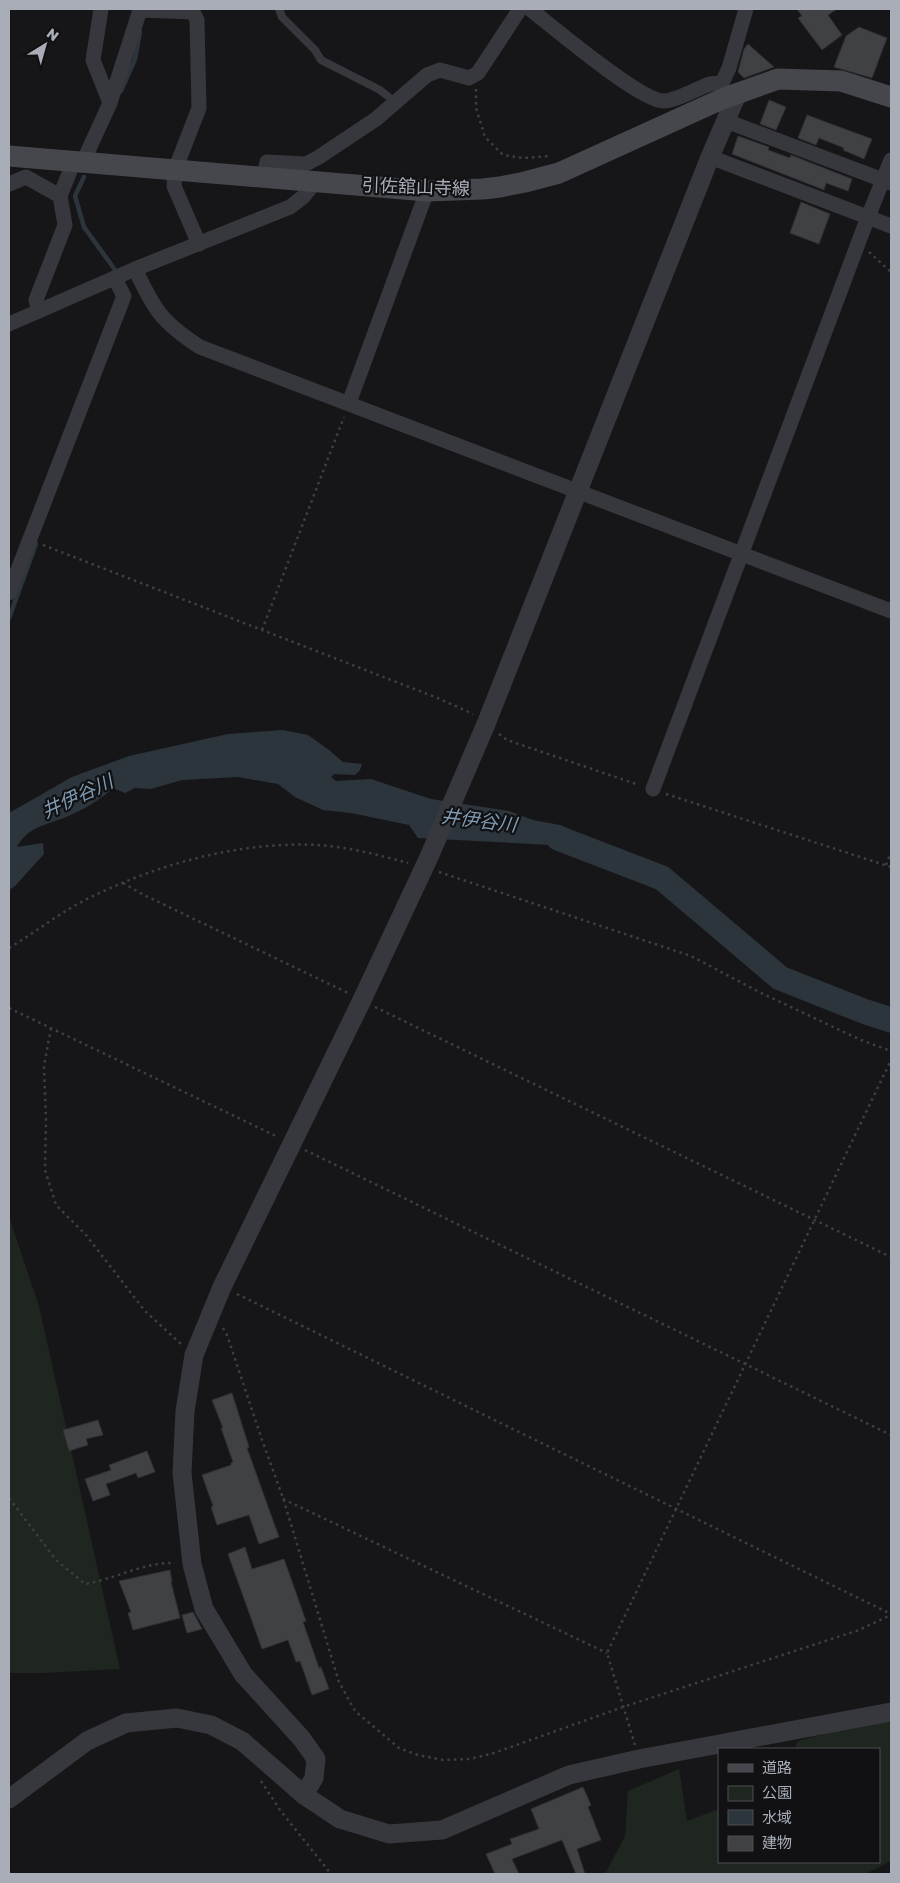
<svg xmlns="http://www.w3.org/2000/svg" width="900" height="1883" viewBox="0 0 900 1883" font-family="'Golos Text','Noto Sans JP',sans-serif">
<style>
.green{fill:#1e261f}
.water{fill:#2c353c}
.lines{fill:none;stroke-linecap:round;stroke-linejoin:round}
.stream{stroke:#2c353c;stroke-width:4.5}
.river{stroke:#2c353c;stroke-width:25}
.building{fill:#404145;stroke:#303034}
.path{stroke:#3d3f44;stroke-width:2.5;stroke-dasharray:2.5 4;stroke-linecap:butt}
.service{stroke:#37383d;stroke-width:8}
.minor{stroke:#37383d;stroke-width:15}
.tertiary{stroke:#37383d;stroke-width:19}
.secondary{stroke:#45474d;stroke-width:21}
.labels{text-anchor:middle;stroke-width:4.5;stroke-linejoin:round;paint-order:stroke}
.street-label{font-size:18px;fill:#a8adb8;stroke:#111113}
.water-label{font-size:19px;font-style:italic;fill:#7f9bb3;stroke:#111113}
</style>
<rect width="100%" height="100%" fill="#161618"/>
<g class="green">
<path d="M9 1217 39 1306 120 1669 44 1673H9Z"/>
<path d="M891 1716V1861L865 1874H605L625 1836 628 1791 679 1769 687 1821 719 1809V1862H879V1749H794L798 1741Z"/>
</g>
<path class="water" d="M283 730 308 735 329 750 343 762 362 764 360 770 355 775 334 774 331 777 336 781 371 779 431 799 509 811 533 820 560 825 592 839 587 855 571 846 418 838 409 825 351 813 323 810 295 797 278 784 238 777 182 780 151 789 135 788 125 793 113 788C99 801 83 810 66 817 47 825 27 827 17 847L43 843 44 854 15 886 9 890V813L72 777 129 756 228 734Z"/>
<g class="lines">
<g class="stream">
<path d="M121 91 135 59 140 32"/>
<path d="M84 177 75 196 84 227 118 274"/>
<path d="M9 618 36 544"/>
</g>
<path class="river" d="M558 838 662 878 780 978 866 1012 891 1020"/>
</g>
<g class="building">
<path d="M797 9H837L828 15 842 35 822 50 798 18 802 16Z"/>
<path d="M859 27 887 38 872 78 834 67 846 36Z"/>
<path d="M748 44 774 67 744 78 738 72 744 49Z"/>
<path d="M769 100 786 107 776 130 760 124Z"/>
<path d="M807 115 872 139 864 159 843 150 844 148 819 138 816 145 798 138Z"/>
<path d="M738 136 769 147 768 150 790 158 791 155 852 179 848 191 826 183 824 190 732 154Z"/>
<path d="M801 202 830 214 819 244 790 233Z"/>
<path d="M232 1393 249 1447 247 1448 279 1537 259 1544 249 1515 217 1525 211 1507 213 1506 202 1475 231 1465V1463L233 1462 221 1428H223L212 1400Z"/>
<path d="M98 1420 103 1435 86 1439 88 1445 69 1451 63 1430Z"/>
<path d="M147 1451 155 1472 138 1478 136 1473 106 1484 110 1495 93 1501 85 1479 111 1470 109 1465Z"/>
<path d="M245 1547 252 1569 284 1559 306 1621 303 1622 319 1668 321 1667 329 1689 312 1695 300 1661 296 1662 288 1640 262 1649 228 1554Z"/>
<path d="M170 1570 172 1582H171L180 1618 133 1630 128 1613 131 1612 119 1581Z"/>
<path d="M193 1612 202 1629 187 1633 182 1615Z"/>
<path d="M583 1787 591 1805 588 1807 601 1840 577 1849 585 1874H576L562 1840 512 1859 519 1874H495L486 1854 512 1844 510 1839 539 1829 531 1809Z"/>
</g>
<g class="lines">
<g class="path">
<path d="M476 89V108L485 137 503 155 523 158 550 156"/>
<path d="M869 252 891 272"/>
<path d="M43 545 440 699 473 714"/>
<path d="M262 630 344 417"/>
<path d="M499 734 507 740 639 785"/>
<path d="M666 794 891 867"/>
<path d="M886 865 891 852"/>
<path d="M439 872 691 956 761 993 861 1040 891 1051"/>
<path d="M123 883 142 894 348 993"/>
<path d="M9 948C34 933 57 915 83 901 154 865 238 841 318 845 348 847 379 855 408 863"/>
<path d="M375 1007 891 1257"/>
<path d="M9 1008 278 1137"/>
<path d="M51 1028 44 1066 46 1119 45 1170 56 1205 86 1235 145 1311 182 1345"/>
<path d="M305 1150 891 1435"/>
<path d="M237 1294 891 1614"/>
<path d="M223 1328 227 1335 261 1437 283 1498 339 1682 355 1711 399 1748 418 1755 443 1760 470 1759 494 1753 623 1707 859 1630 891 1615"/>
<path d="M9 1498 56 1560 85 1584C115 1579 144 1562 175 1563"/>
<path d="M283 1499 607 1653"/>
<path d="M635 1745 607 1653 891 1060"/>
<path d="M261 1781 280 1810 331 1874"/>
</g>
<path class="service" d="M279 9 282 17 315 50 321 60 380 90 395 102"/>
<g class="minor">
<path d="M530 9C553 27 640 101 664 101 675 101 697 89 707 85 711 83 717 83 722 83"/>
<path d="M722 93V83L729 68 746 9"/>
<path d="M110 103 140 10 193 12 197 20 199 108 175 170 174 186 199 244"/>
<path d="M726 121 891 183"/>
<path d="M710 157 891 226"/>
<path d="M83 162 110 103 93 60 101 9"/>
<path d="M264 178 267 162 306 164 319 157 376 119 427 75 440 70 469 78 478 73 520 9"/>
<path d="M9 184 26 177 60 196 74 161"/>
<path d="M135 269C154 309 161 322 200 347L891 611"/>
<path d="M39 311 36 300 65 225 60 196"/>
<path d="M9 324 135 269 290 207 303 197 316 181"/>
<path d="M349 403 427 191"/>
<path d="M9 593 124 296 115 279"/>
<path d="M653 789 868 217 891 160"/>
</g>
<g class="tertiary">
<path d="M304 1795 314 1778 316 1759 302 1739 243 1674 204 1609 192 1564 182 1473 185 1411 194 1355 222 1287 362 1000 429 857 486 724 710 157 738 92"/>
<path d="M9 1799 87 1741 126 1723 177 1718 211 1725 242 1741 304 1795 340 1819 389 1834 442 1830 569 1775 639 1759 891 1712"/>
</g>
<path class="secondary" d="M9 156 427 191 483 189 500 187 525 182 559 173 722 99 778 79 841 81 891 97"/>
</g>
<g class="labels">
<g class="street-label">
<text transform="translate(416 187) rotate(2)" y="6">引佐舘山寺線</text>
</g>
<g class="water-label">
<text transform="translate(77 796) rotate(-25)" y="7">井伊谷川</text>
<text transform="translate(479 820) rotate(7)" y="7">井伊谷川</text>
</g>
</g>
<rect width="900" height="1883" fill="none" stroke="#a8adb8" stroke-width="20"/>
<rect x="718" y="1748" width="162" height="115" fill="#111113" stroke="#4d4f55"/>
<rect x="728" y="1764" width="25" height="8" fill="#45474d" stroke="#4d4f55"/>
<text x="762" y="1773" font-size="15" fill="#a8adb8">道路</text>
<rect x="728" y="1786" width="25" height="15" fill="#1e261f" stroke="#4d4f55"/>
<text x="762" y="1798" font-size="15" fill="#a8adb8">公園</text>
<rect x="728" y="1810" width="25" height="15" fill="#2c353c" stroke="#4d4f55"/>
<text x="762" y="1823" font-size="15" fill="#a8adb8">水域</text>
<rect x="728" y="1836" width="25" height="15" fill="#404145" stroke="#4d4f55"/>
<text x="762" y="1848" font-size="15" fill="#a8adb8">建物</text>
<g transform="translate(45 45) rotate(37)" stroke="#111113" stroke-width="4" paint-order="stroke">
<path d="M0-4L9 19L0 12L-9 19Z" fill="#a8adb8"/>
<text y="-8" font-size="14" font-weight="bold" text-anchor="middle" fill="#a8adb8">N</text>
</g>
</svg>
